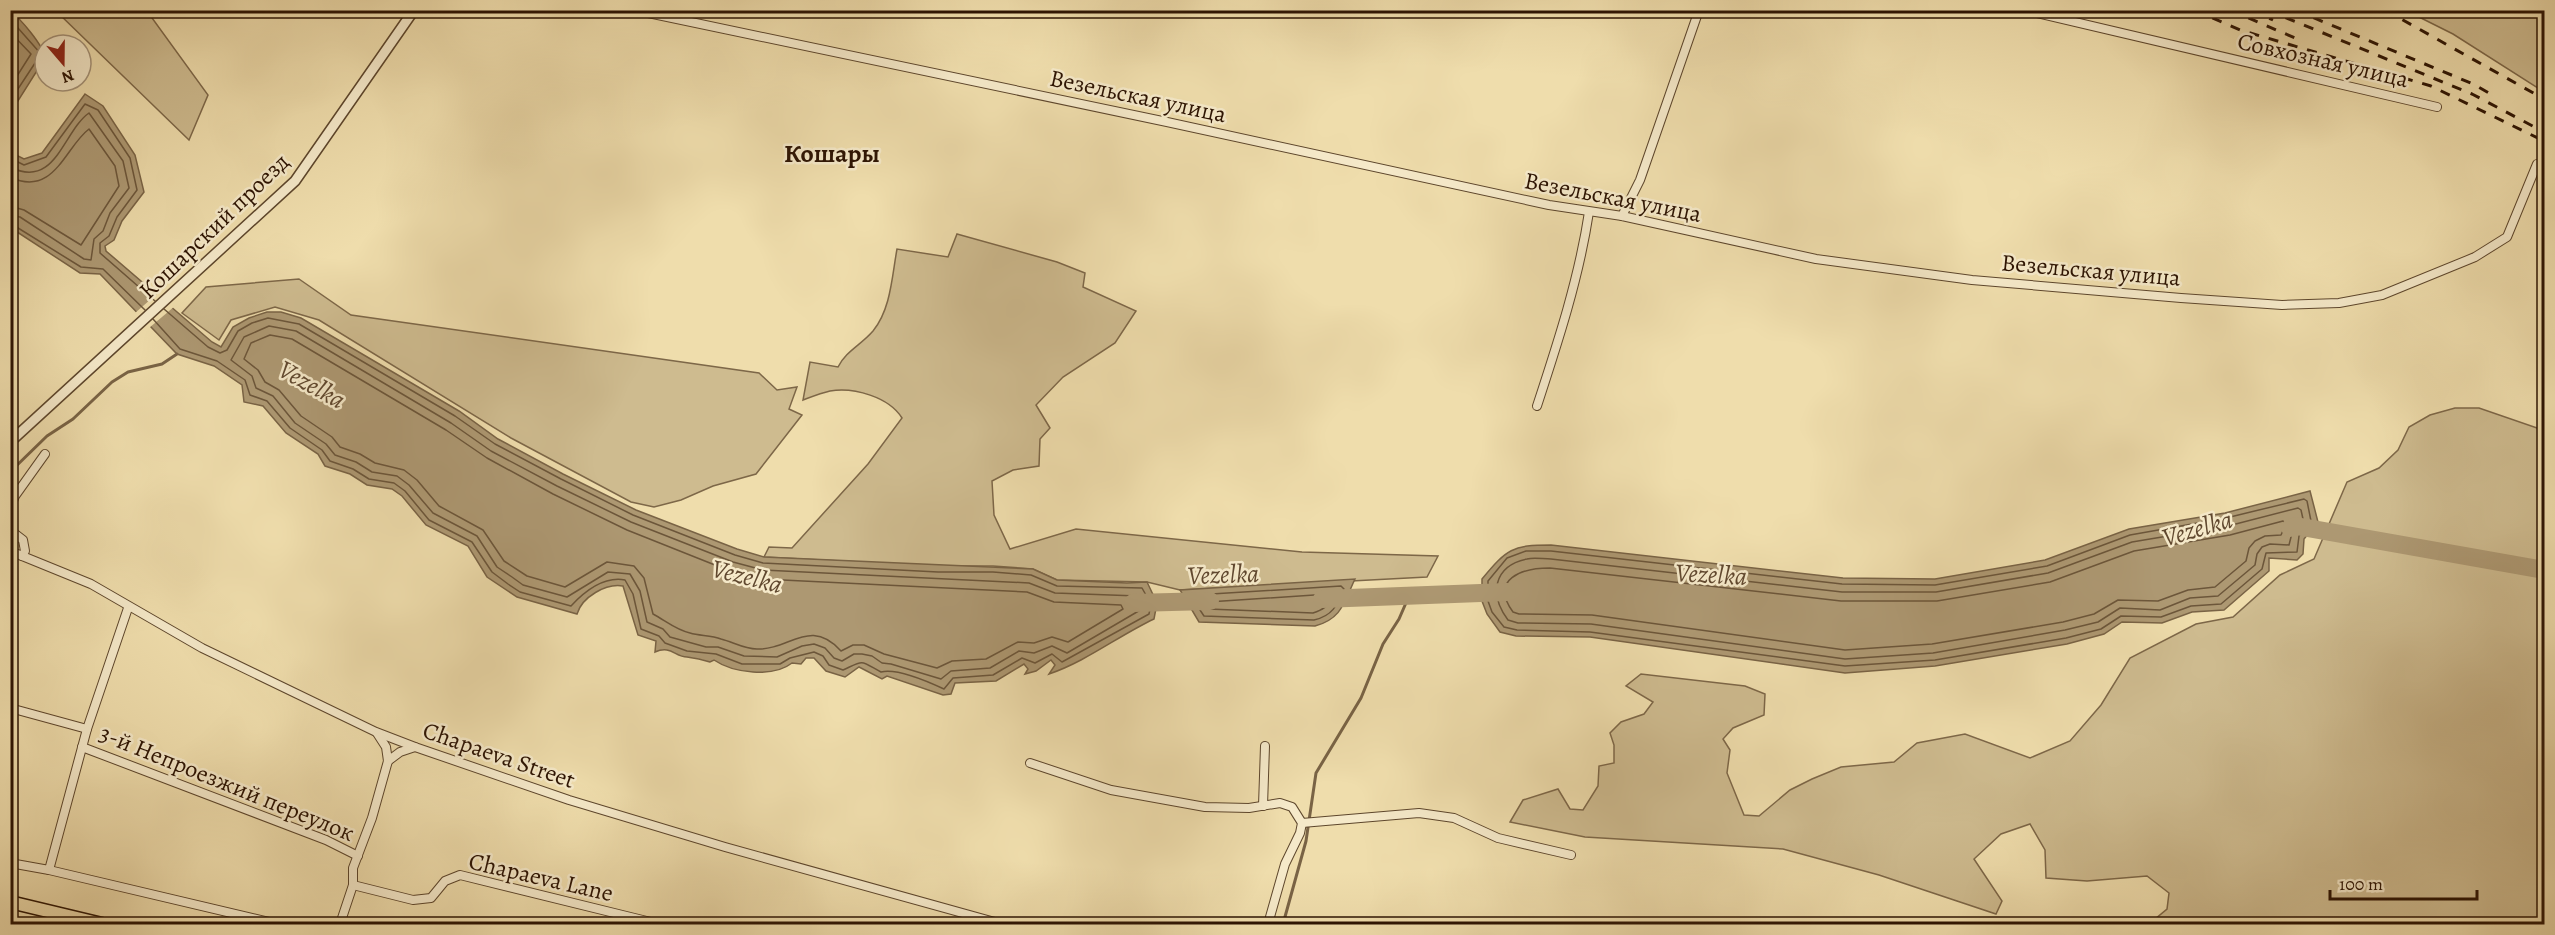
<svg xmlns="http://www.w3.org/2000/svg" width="2555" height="935" viewBox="0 0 2555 935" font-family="Alegreya,serif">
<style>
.green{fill:#cebb8f;stroke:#7d6748;stroke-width:1.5}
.water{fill:#ad9872;stroke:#796345;stroke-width:1.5}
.pier{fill:#efddac}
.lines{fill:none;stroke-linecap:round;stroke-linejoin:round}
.shore{stroke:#6c563a;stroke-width:1.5}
.stream{stroke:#796345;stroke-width:3}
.river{stroke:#ad9872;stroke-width:18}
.minor-casing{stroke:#5d462c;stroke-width:10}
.tertiary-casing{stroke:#5d462c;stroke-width:12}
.primary-casing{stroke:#2c1302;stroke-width:15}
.minor{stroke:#f5e9c9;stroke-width:8}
.tertiary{stroke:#f5e9c9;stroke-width:9}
.primary{stroke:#efddac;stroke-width:12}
.rail{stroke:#2c1302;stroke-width:3;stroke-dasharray:10 10;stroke-linecap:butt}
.labels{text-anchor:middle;stroke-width:5;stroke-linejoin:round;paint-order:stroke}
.street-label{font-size:24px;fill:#2c1302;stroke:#f5e9c9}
.neighbourhood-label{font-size:26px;font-weight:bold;fill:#2c1302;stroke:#f5e9c9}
.water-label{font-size:26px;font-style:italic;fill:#60482f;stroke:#f5e9c9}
</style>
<rect width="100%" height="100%" fill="#efddac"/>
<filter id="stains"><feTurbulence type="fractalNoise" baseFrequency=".00333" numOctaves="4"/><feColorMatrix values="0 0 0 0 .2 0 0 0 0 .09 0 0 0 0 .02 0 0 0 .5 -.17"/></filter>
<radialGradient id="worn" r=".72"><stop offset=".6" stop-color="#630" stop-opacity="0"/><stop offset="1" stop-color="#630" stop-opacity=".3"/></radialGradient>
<g class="green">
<path d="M56 11H147L208 95 189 140Z"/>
<path d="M2407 11H2544V92L2453 34Z"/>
<path d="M957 234 1057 262 1085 273 1083 287 1136 311 1115 343 1063 377 1036 405 1050 428 1040 439 1039 466 1013 470 992 481 994 515 1010 549 1076 529 1302 552 1438 556 1427 577 1180 590 1147 582 1057 580 1033 569 993 566H938L764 557 769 547 792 548 868 464 902 418C889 397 854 387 830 391 821 393 811 397 803 400L810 362 838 367C846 351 861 345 873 331 891 309 892 276 897 249L948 257Z"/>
<path d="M299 279 351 315 759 373 777 390 797 387 789 409 802 415 756 474 713 486 681 500 654 507 631 502 511 438 319 320 275 307 231 320 219 340 182 313 206 287Z"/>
<path d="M2455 408H2479L2537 428H2544V924H2149L2167 909 2169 893 2147 876 2087 881 2046 878 2045 850 2030 824 2001 834 1974 859 2002 901 1996 914 1879 875 1783 849 1585 837 1510 822 1523 800 1558 789 1570 809 1583 810 1598 786 1599 766 1614 763V745L1610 733 1621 722 1644 714 1653 702 1626 686 1641 674 1745 686 1765 694 1764 715 1733 728 1723 739 1730 750 1727 773 1744 815 1759 816 1790 790 1812 779 1841 767 1894 762 1917 743 1965 734 2030 758 2070 741 2101 705 2130 658 2196 624 2233 617 2280 575 2314 559 2347 482 2379 468 2398 450 2409 427 2430 415Z"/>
</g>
<g class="water">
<path d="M11 12C20 18 44 46 45 58L11 112Z"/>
<path d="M85 94 103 106 135 155 144 192 122 221 114 240 105 246 106 251 212 342 221 347 233 327 249 318 267 312H281L301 318 459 411 498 439 563 474 636 510 737 549 764 557 1033 569 1057 580 1127 583 1147 582 1157 603 1154 619C1118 636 1087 661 1049 674L1055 665 1051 660 1036 671 1025 674 1028 669 1024 664 996 681 955 683 951 694 943 695 887 676 882 679 859 667 845 677 826 671 814 658H806L801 664 792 663C773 678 733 673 714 660L710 662C701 659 696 658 687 657 675 657 671 645 655 652L656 641 638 635 623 586C606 583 582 597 577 614L517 597 487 577 468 546 426 525 402 496 392 489 367 485 350 474 325 466 318 454 286 433 263 406 244 402 242 385 214 366 177 354 100 274 80 273 11 228 10 152 24 159 42 153Z"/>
<path d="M2310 491 2318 522 2304 539 2303 554 2297 560 2269 558V571L2224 610 2192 612 2162 623 2122 622 2104 634 2067 644 1935 666 1845 673 1590 637 1516 636 1500 632 1487 614 1482 601V579C1507 549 1512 545 1551 545L1843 578 1935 579 2045 560 2129 529 2225 513Z"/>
<path d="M1355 579C1344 602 1342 619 1315 626L1199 622 1180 590Z"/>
</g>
<path class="pier" d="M159 292 175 306 149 328 135 313Z"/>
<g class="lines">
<g class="shore">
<path d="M10 19 41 54 10 101"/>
<path d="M10 32 31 54 10 87"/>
<path d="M10 158 24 165 46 157 85 104 98 110 130 158 137 190 117 217 109 236 100 243V253L155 301"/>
<path d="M10 167C56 190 63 131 89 113L123 161 129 188 110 213 103 231 94 239 91 260 84 259 20 217 10 215"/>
<path d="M10 177C54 198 65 147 89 129L115 166 119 186 81 245 24 210 10 206"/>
<path d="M10 223 81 267 103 269 145 310"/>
<path d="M153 319 180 349 217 361 245 380 250 395 267 401 290 428 322 450 330 461 353 469 369 479 394 483 405 491 429 520 472 542 492 572 508 584 520 592 571 606C584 592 604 576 625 580L633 594 641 629 659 636 665 643 687 651 716 654 742 664H780L790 658 814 652 823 656 829 665 843 670C865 660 859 660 881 672 896 668 929 682 944 689L953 678 993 675 1022 658 1035 663 1052 654 1062 662 1149 614 1151 604 1142 588 1057 586 1031 575 993 572H938L763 563 735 555 633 515 561 479 495 444 455 416 299 324 268 318 252 323 238 331 227 350 220 353 208 347 164 309"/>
<path d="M269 326 296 331 451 423 491 451 557 486 631 522 733 562 763 570 1029 583 1055 593 1138 596 1142 609 1067 653 1052 646 1034 653 1019 651 990 668 951 671 941 679 891 664 882 663 872 656 862 654H854L842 661 834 658 825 648 814 644 802 646 777 657 744 656 718 647H706L670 637 663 629 647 622 640 591 630 574 608 572 567 597 523 585 512 577 497 567 477 536 433 513 409 485 397 476 372 472 356 462 335 455 326 444 295 423 273 396 256 388 252 376 231 360 244 337Z"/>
<path d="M270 335 292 339 446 430 487 458 553 494 627 530 730 571 762 579 1027 592 1054 602 1121 605 1123 609 1068 642 1052 637 1034 643 1018 642 986 659 952 661 937 668 884 654 864 645H853L841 651C810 617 790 650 757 649 744 649 733 642 721 639 711 635 700 636 690 633 676 630 666 621 653 614L644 578 634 566 607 562 565 587 527 576 504 561 483 530 439 506 417 480 404 470 375 463 360 454 340 447 332 437 301 416 279 390 265 382 258 370 244 359 251 343Z"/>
<path d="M2304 499 2307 501 2311 521 2299 536 2297 552 2266 553 2262 569 2221 604 2191 606 2161 617 2121 616 2101 629 2066 638 1935 660 1845 666 1590 632 1517 630 1504 627 1492 612 1488 601V581L1507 558 1526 551H1551L1842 584 1935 585 2047 566 2130 535 2226 518Z"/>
<path d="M2298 508 2301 510 2303 519 2292 533 2289 545 2270 544 2262 547 2257 554 2255 565 2218 596 2190 598 2160 610 2120 608 2098 622 2065 630 1933 653 1845 659 1591 624 1518 623 1508 620C1489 595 1493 566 1527 559 1534 557 1543 559 1551 559L1842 592H1936L2048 573 2132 542 2228 526Z"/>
<path d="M2283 521 2286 524 2281 535 2265 536 2255 541 2249 548 2246 561 2215 587 2188 590 2158 601 2118 600 2094 614 2063 622 1932 644 1845 650 1592 615 1519 614 1513 612C1489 579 1522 568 1550 568L1841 601H1937L2050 582 2134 551 2230 535Z"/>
<path d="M1341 586 1344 589C1337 606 1332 616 1314 620L1204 616 1192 598 1195 595Z"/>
<path d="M1329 594 1332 597C1328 607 1322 610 1313 613L1208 609 1205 605 1208 602Z"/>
</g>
<g class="stream">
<path d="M10 472 47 436 73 419 112 382 128 372 162 364 177 354"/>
<path d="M1283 924 1306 841 1316 773 1361 698 1383 644 1399 619 1409 596"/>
</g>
<g class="river">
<path d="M2290 528 2296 526 2544 570"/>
<path d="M1322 599 1507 592"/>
<path d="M1133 603 1210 601"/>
</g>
<defs>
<g id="minor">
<path d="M634 10 1167 122 1549 205 1622 216 1816 259 1972 280 2181 298 2282 305 2339 303 2382 295 2475 257 2507 237 2537 164"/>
<path d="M2024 10 2437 107"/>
<path d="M1622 216 1640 180 1699 10"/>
<path d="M1537 406C1558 342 1579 278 1589 212"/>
<path d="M10 508 15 496 45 454"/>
<path d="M10 530 23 540 25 551 22 556"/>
<path d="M10 551 91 584 202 648 376 732 415 747 569 800 725 847 1002 924"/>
<path d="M10 708 87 729"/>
<path d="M82 747 326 840 358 856"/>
<path d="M388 761 400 752 415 747"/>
<path d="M1030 763 1111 790 1205 807 1249 808 1280 803 1292 807 1302 823 1300 833 1285 864 1268 924"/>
<path d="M1263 806 1265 746"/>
<path d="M1302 823 1419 813 1454 818 1498 838 1571 855"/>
<path d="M10 863 49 870 278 924"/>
<path d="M49 870 87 729 128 608"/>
<path d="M353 885 413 900 431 898 445 881 460 875 659 924"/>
<path d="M340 924 353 885V868L372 818 388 761 386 747 377 733"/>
</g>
<path id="tertiary" d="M10 442 295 181 414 10"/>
<path id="primary" d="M10 902 102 924"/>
</defs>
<use href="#minor" class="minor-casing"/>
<use href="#tertiary" class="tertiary-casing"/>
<use href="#primary" class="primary-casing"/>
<use href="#minor" class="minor"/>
<use href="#tertiary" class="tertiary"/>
<use href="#primary" class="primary"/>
<g class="rail">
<path d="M2194 10 2240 30 2431 86 2544 141"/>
<path d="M2230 10 2302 41"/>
<path d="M2251 10 2273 20"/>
<path d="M2267 10 2472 94 2544 132"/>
<path d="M2295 10 2473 84 2496 97"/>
<path d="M2385 10 2544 99"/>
</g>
</g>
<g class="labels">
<g class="street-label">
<text transform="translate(2323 60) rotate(13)" y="8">Совхозная улица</text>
<text transform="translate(1138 96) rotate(12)" y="8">Везельская улица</text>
<text transform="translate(1613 197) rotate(11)" y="8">Везельская улица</text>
<text transform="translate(214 226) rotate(-44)" y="8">Кошарский проезд</text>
<text transform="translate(2091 270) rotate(5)" y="8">Везельская улица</text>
<text transform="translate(499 755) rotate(19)" y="8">Chapaeva Street</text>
<text transform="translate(227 783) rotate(22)" y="8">3-й Непроезжий переулок</text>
<text transform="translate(541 877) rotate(13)" y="8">Chapaeva Lane</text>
</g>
<g class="neighbourhood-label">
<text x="832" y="162">Кошары</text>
</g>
<g class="water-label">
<text transform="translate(312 384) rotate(29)" y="9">Vezelka</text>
<text transform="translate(2197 528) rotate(-16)" y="9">Vezelka</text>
<text transform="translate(1223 574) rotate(-2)" y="9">Vezelka</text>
<text transform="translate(1711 574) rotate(3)" y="9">Vezelka</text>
<text transform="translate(747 576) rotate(14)" y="9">Vezelka</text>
</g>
</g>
<rect width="2555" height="935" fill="none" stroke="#efddac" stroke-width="36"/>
<rect x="12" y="12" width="2531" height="911" fill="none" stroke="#2c1302" stroke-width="3"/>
<rect x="18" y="18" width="2519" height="899" fill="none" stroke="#2c1302" stroke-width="1.5"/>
<g transform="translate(63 63) rotate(160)"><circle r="28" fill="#f5e9c9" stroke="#a59379" stroke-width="1.5"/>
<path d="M0-4.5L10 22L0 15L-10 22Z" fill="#8f2418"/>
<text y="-9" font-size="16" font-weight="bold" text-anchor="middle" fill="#2c1302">N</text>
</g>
<path d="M2330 890v9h147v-9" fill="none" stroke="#2c1302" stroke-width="3"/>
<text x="2339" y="890" font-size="18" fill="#2c1302" stroke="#f5e9c9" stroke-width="4.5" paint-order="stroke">100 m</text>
<rect width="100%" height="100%" filter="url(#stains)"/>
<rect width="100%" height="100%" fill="url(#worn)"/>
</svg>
